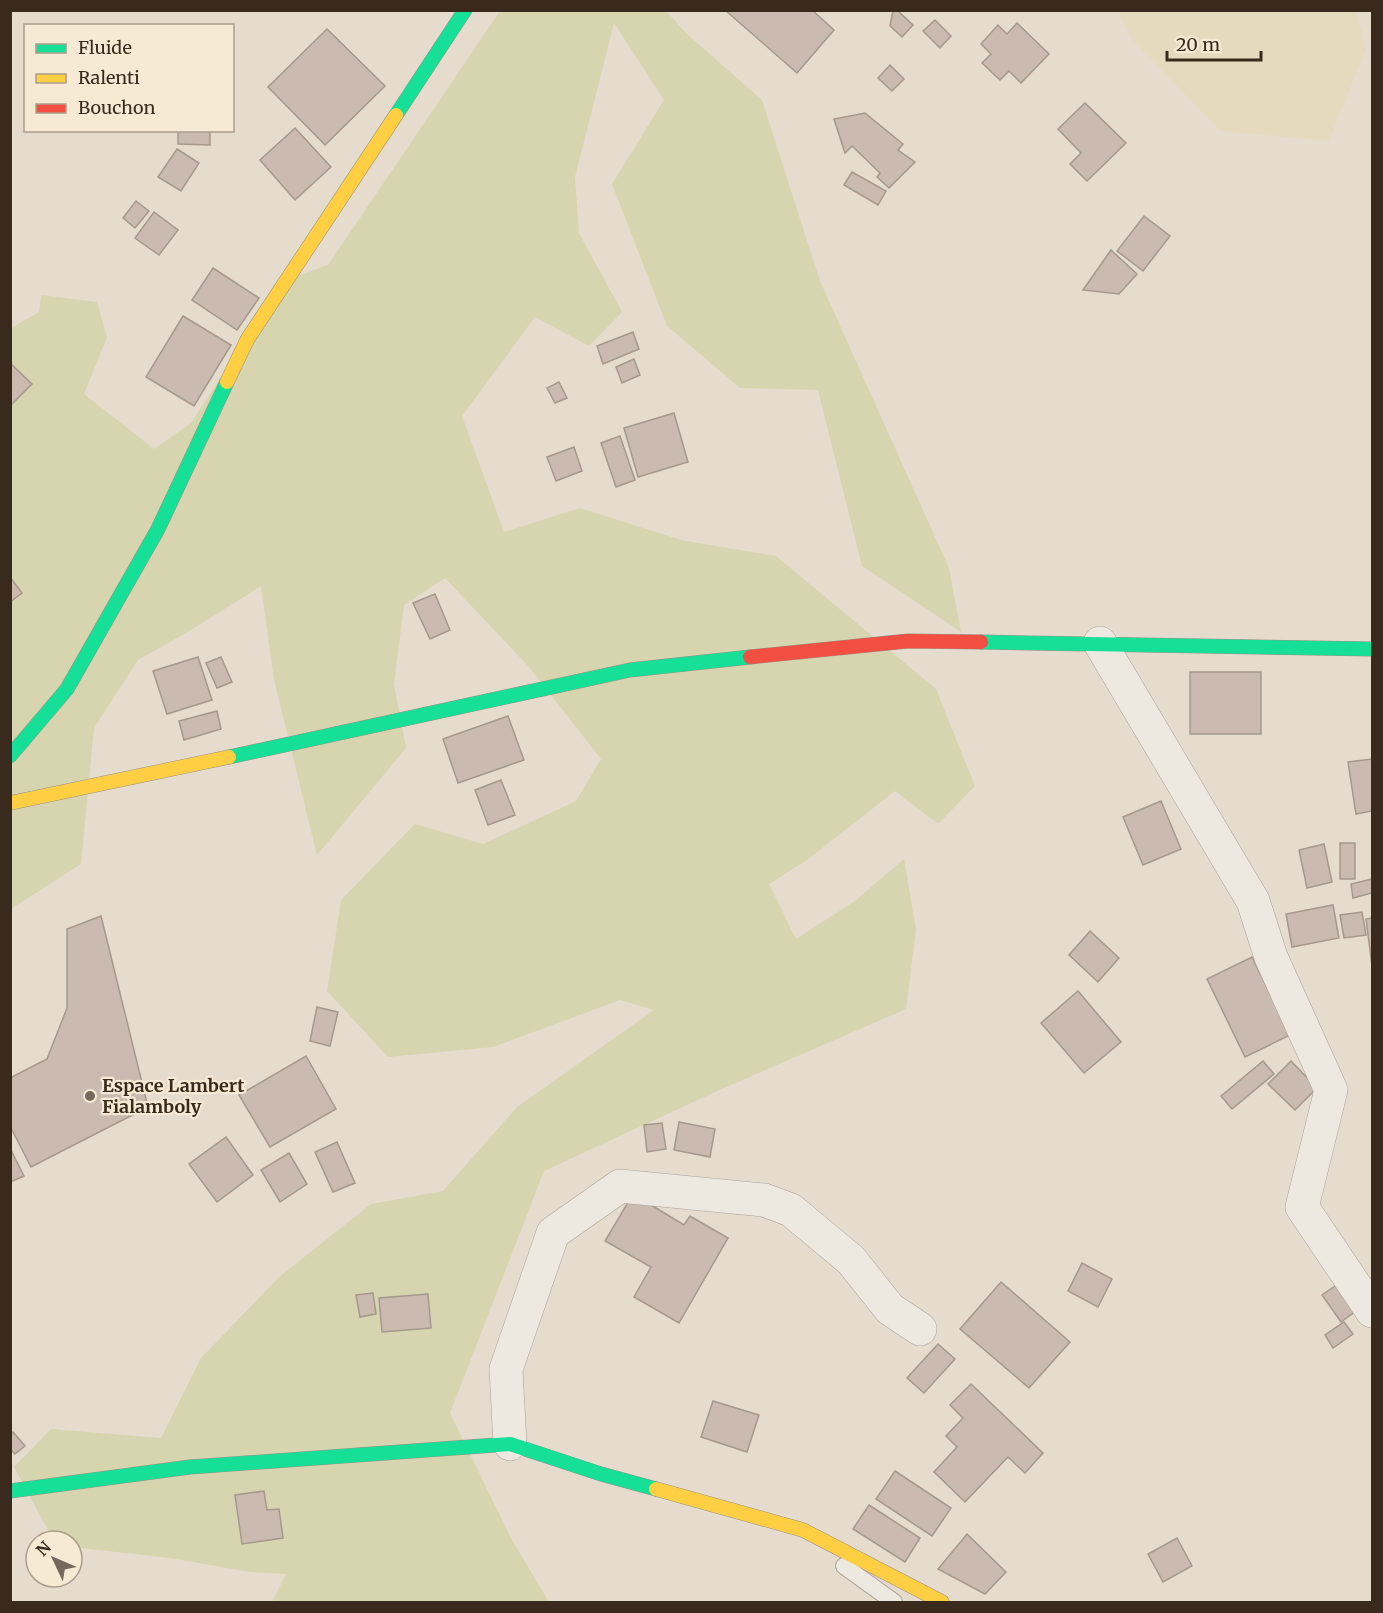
<svg xmlns="http://www.w3.org/2000/svg" width="1383" height="1613" viewBox="0 0 1383 1613" font-family="Merriweather,serif">
<style>
.farmland{fill:#e5dabe}
.green{fill:#d7d4b0}
.building{fill:#cabaaf;stroke:#a6988d;stroke-width:1.5}
.lines{fill:none;stroke-linecap:round;stroke-linejoin:round}
.lane-casing{stroke:#aaa197;stroke-width:18}
.street-casing{stroke:#aaa197;stroke-width:34}
.fast-casing{stroke:#9a9186;stroke-width:15}
.slow-casing{stroke:#9a9186;stroke-width:15}
.jam-casing{stroke:#9a9186;stroke-width:15}
.lane{stroke:#ede8e0;stroke-width:16}
.street{stroke:#ede8e0;stroke-width:33}
.fast{stroke:#16e098;stroke-width:14}
.slow{stroke:#ffcf43;stroke-width:14}
.jam{stroke:#f24e42;stroke-width:14}
.poi-dot{fill:#76685c;stroke:#f6ead4;stroke-width:2}
.labels{text-anchor:middle;stroke-width:4.5;stroke-linejoin:round;paint-order:stroke}
.poi-label{font-size:18px;font-weight:bold;fill:#3a2a1e;stroke:#f6ead4;text-anchor:start}
</style>
<rect width="100%" height="100%" fill="#e5dcce"/>
<path class="farmland" d="M1118 11H1356L1366 49 1329 141 1220 131 1132 39Z"/>
<path class="green" d="M500 11H666L688 35 762 100 820 281 949 568 961 632 862 566 818 390 740 388 667 326 612 184 664 100 614 23 575 177 579 233 622 312 589 346 535 317 462 416 504 532 580 508 681 540 776 556 936 689 975 786 938 824 895 791 807 860 769 884 796 939 855 901 904 859 916 930 906 1009 715 1092 544 1171 450 1413 512 1540 549 1602H272L286 1574 250 1572 170 1558 72 1547V1541H54L14 1467 51 1429 161 1438 201 1358 279 1277 371 1204 443 1191 517 1107 654 1010 620 1000 493 1047 388 1057 327 991 341 900 415 824 483 844 576 801 601 759 529 667 445 578 404 605 394 684 406 748 317 855 274 680 261 586 186 633 138 660 94 728 81 864 11 909V328L39 312 41 295 97 302 107 337 84 394 154 449 191 423 283 281 328 265Z"/>
<g class="building">
<path d="M725 10H812L834 30 797 73Z"/>
<path d="M893 10H897L913 25 902 37 890 26Z"/>
<path d="M935 20 951 36 940 48 923 31Z"/>
<path d="M1017 23 1049 54 1021 83 1009 71 1000 80 982 63 991 54 981 44 998 25 1007 34Z"/>
<path d="M327 29 385 86 325 145 268 87Z"/>
<path d="M890 65 904 79 892 91 878 78Z"/>
<path d="M1085 103 1126 143 1087 181 1070 164 1081 153 1058 129Z"/>
<path d="M865 113 903 144 898 150 915 162 889 188 877 177 880 173 852 146 845 153 834 119Z"/>
<path d="M295 128 331 167 295 200 260 160Z"/>
<path d="M178 130H210V145L178 144Z"/>
<path d="M177 149 199 163 181 191 158 177Z"/>
<path d="M852 172 886 191 878 205 844 185Z"/>
<path d="M136 201 149 211 135 228 123 218Z"/>
<path d="M154 212 178 230 159 255 135 238Z"/>
<path d="M1144 216 1170 236 1143 271 1117 251Z"/>
<path d="M1111 250 1137 274 1119 294 1083 290Z"/>
<path d="M213 268 259 298 237 330 192 300Z"/>
<path d="M183 316 231 345 194 406 146 377Z"/>
<path d="M633 332 639 349 603 364 597 346Z"/>
<path d="M634 359 640 375 622 383 616 367Z"/>
<path d="M10 363 32 384 10 406Z"/>
<path d="M559 382 567 398 555 403 547 388Z"/>
<path d="M674 413 688 462 638 477 624 428Z"/>
<path d="M620 436 635 480 616 487 601 443Z"/>
<path d="M574 447 582 471 556 481 547 457Z"/>
<path d="M10 577 22 593 10 602Z"/>
<path d="M435 594 450 630 430 639 413 603Z"/>
<path d="M198 657 212 700 167 714 153 671Z"/>
<path d="M221 657 232 682 217 688 206 663Z"/>
<rect x="1190" y="672" width="71" height="62"/>
<path d="M217 711 221 729 184 740 179 721Z"/>
<path d="M508 716 524 760 458 783 443 739Z"/>
<path d="M1372 759V811L1356 814 1348 762Z"/>
<path d="M501 780 515 815 488 825 475 790Z"/>
<path d="M1161 801 1181 849 1143 865 1123 817Z"/>
<rect x="1340" y="843" width="15" height="36"/>
<path d="M1324 844 1332 882 1307 888 1299 850Z"/>
<path d="M1372 879V893L1353 898 1351 884Z"/>
<path d="M1333 905 1339 938 1292 947 1286 914Z"/>
<path d="M1362 912 1366 935 1344 938 1340 915Z"/>
<path d="M101 916 148 1107 31 1167 10 1126V1078L47 1059 67 1008V929Z"/>
<path d="M1372 918V966L1366 919Z"/>
<path d="M1090 931 1119 958 1098 982 1069 955Z"/>
<path d="M1252 957 1290 1035 1245 1057 1207 979Z"/>
<path d="M1078 991 1121 1042 1084 1073 1041 1023Z"/>
<path d="M317 1007 338 1012 330 1046 310 1041Z"/>
<path d="M306 1056 336 1109 270 1147 239 1095Z"/>
<path d="M1263 1061 1274 1074 1232 1109 1221 1096Z"/>
<path d="M1291 1061 1317 1088 1295 1110 1268 1084Z"/>
<path d="M679 1122 715 1129 710 1157 674 1150Z"/>
<path d="M662 1123 666 1149 647 1152 644 1125Z"/>
<path d="M226 1137 253 1175 217 1202 189 1164Z"/>
<path d="M337 1142 355 1183 333 1192 315 1152Z"/>
<path d="M10 1148 24 1176 10 1182Z"/>
<path d="M289 1153 307 1184 280 1202 261 1170Z"/>
<path d="M633 1194 684 1225 690 1216 728 1238 679 1323 634 1297 651 1267 605 1241Z"/>
<path d="M1082 1263 1112 1279 1098 1307 1068 1291Z"/>
<path d="M1001 1282 1070 1342 1029 1388 960 1329Z"/>
<path d="M1341 1282 1360 1308 1341 1322 1322 1295Z"/>
<path d="M373 1293 376 1314 360 1317 356 1295Z"/>
<path d="M428 1294 431 1328 382 1332 379 1298Z"/>
<path d="M1344 1322 1353 1334 1333 1348 1325 1335Z"/>
<path d="M938 1344 955 1359 924 1393 907 1378Z"/>
<path d="M971 1384 1043 1453 1025 1473 1008 1457 965 1502 934 1472 957 1447 946 1436 963 1418 950 1405Z"/>
<path d="M713 1401 759 1415 747 1452 701 1437Z"/>
<path d="M13 1432 25 1446 15 1454 10 1449V1435Z"/>
<path d="M895 1471 951 1508 932 1536 876 1499Z"/>
<path d="M264 1491 267 1510 279 1509 283 1538 242 1544 235 1495Z"/>
<path d="M869 1505 920 1538 905 1562 853 1529Z"/>
<path d="M967 1534 1006 1572 985 1594 938 1569Z"/>
<path d="M1177 1538 1192 1566 1163 1582 1148 1554Z"/>
</g>
<g class="lines">
<defs>
<path id="lane" d="M844 1566 894 1602"/>
<g id="street">
<path d="M1100 643 1253 901 1271 957 1331 1090 1302 1207 1372 1311"/>
<path d="M510 1444 506 1369 553 1233 620 1186 764 1200 791 1210 851 1260 890 1309 920 1329"/>
</g>
<g id="fast">
<path d="M396 115 465 10"/>
<path d="M981 642 1372 649"/>
<path d="M10 756 67 689 158 529 227 382"/>
<path d="M229 757 630 670 750 657"/>
<path d="M10 1491 190 1467 510 1444 601 1474 656 1489"/>
</g>
<g id="slow">
<path d="M227 382 247 340 396 115"/>
<path d="M10 803 229 757"/>
<path d="M656 1489 803 1530 942 1602"/>
</g>
<path id="jam" d="M750 657 908 641 981 642"/>
</defs>
<use href="#lane" class="lane-casing"/>
<use href="#street" class="street-casing"/>
<use href="#fast" class="fast-casing"/>
<use href="#slow" class="slow-casing"/>
<use href="#jam" class="jam-casing"/>
<use href="#lane" class="lane"/>
<use href="#street" class="street"/>
<use href="#fast" class="fast"/>
<use href="#slow" class="slow"/>
<use href="#jam" class="jam"/>
</g>
<circle class="poi-dot" cx="90" cy="1096" r="6"/>
<g class="labels">
<g class="poi-label">
<text x="102" y="1092">Espace Lambert<tspan x="102" dy="21">Fialamboly</tspan></text>
</g>
</g>
<rect width="1383" height="1613" fill="none" stroke="#3a2a1e" stroke-width="24"/>
<rect x="24" y="24" width="210" height="108" fill="#f6ead4" stroke="#ab9d8b" stroke-width="1.5"/>
<rect x="36" y="44" width="30" height="9" fill="#16e098" stroke="#ab9d8b" stroke-width="1.5"/>
<text x="78" y="54" font-size="18" fill="#3a2a1e">Fluide</text>
<rect x="36" y="74" width="30" height="9" fill="#ffcf43" stroke="#ab9d8b" stroke-width="1.5"/>
<text x="78" y="84" font-size="18" fill="#3a2a1e">Ralenti</text>
<rect x="36" y="104" width="30" height="9" fill="#f24e42" stroke="#ab9d8b" stroke-width="1.5"/>
<text x="78" y="114" font-size="18" fill="#3a2a1e">Bouchon</text>
<g transform="translate(54 1559) rotate(314)"><circle r="28" fill="#f6ead4" stroke="#ab9d8b" stroke-width="1.5"/>
<path d="M0-4.5L10 22L0 15L-10 22Z" fill="#76685c"/>
<text y="-9" font-size="16" font-weight="bold" text-anchor="middle" fill="#3a2a1e">N</text>
</g>
<path d="M1167 51v9h94v-9" fill="none" stroke="#3a2a1e" stroke-width="3"/>
<text x="1176" y="51" font-size="18" fill="#3a2a1e" stroke="#f6ead4" stroke-width="4.5" paint-order="stroke">20 m</text>
</svg>
